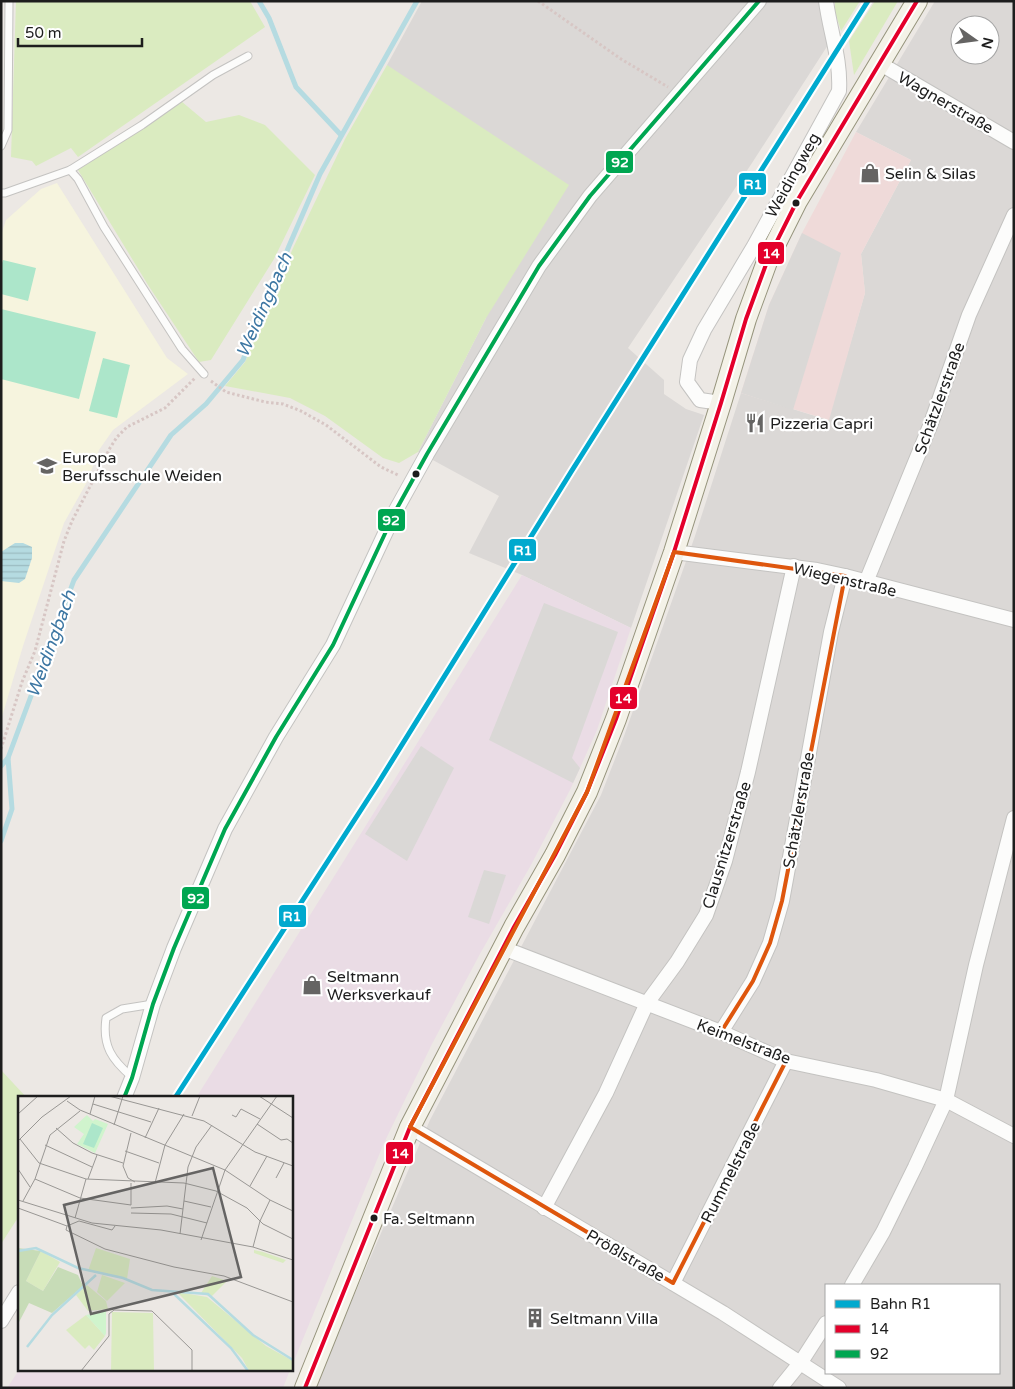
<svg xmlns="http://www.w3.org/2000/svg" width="1015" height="1389" viewBox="0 0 1015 1389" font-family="'Varela Round',sans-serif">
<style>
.residential{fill:#dbd8d6;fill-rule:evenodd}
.commercial{fill:#efdad9}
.industrial{fill:#eadce5}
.education{fill:#f6f4de}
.religious{fill:#dad8d6}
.grass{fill:#daebc0}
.pitch{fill:#ace6ca}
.water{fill:url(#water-rules)}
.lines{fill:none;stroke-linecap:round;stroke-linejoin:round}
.stream{stroke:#b5dbe1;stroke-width:5}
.lane-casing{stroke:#c4c3c1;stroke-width:9}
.street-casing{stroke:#c4c3c1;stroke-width:16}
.secondary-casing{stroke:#96947c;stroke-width:22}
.path{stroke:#d7c6c4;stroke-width:3;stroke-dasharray:2.5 2.5;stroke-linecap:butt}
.lane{stroke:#fcfcfb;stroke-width:7}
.street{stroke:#fcfcfb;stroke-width:14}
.secondary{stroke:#f4f2e8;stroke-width:20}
.bus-1-casing{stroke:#fff;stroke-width:8}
.bus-2-casing{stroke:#fff;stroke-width:8}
.bus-1{stroke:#e4002b;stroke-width:4}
.bus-2{stroke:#00a651;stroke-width:4}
.rail-1-casing{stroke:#fff;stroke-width:9}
.rail-1{stroke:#00a9ce;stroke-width:5}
.marked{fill:none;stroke:#de560d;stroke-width:4;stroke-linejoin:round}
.bus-dot{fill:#1d1d1d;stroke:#fff;stroke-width:2}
.labels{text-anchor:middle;stroke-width:4.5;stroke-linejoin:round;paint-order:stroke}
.bus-label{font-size:15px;fill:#1d1d1d;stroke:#fff;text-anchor:start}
.street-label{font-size:16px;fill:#1d1d1d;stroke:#fff}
.poi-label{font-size:16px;fill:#1d1d1d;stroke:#fff;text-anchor:start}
.water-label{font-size:18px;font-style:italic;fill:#3d77a3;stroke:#fff}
.inset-river{fill:none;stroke:#b5dbe1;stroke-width:2.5}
.inset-road{fill:none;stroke:#999794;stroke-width:1}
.view{fill:#656463;fill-opacity:0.15;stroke:#656463;stroke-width:2.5}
.inset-edge{fill:none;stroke:#1d1d1d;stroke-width:2.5}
.line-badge{stroke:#fff;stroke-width:2}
.badge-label{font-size:14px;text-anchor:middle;font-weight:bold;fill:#fff}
</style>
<defs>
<pattern id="water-rules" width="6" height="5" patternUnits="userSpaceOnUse" patternTransform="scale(1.25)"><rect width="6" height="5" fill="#b5dbe1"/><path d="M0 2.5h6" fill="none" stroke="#9bbcc1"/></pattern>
</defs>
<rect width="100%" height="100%" fill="#ece8e4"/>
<g class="residential">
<path d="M422 1H829L837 31 752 163 628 348 664 380V394L686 409 704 415 631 628 522 575 469 553 499 496 418 452 486 318 387 65Z"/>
<path d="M935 1H1014V1388H314L430 1120 601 795 624 736 695 536 741 393 828 420 865 293 861 254 911 160 856 132ZM960 25H990V55H960ZM826 1285H999V1373H826Z"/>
</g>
<path class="commercial" d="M856 132 911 160 861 254 865 293 829 420 741 393 769 305 802 233Z"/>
<g class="industrial">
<path d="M522 575 631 628 597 730 571 788 531 865 481 952 432 1044 384 1143 291 1368V1098H196Z"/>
<path d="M19 1370H290L283 1388H7Z"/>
</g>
<path class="education" d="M57 183 167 358 188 374 113 430 99 450 87 482 64 523 23 646 1 720V235L6 220 41 189Z"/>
<g class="religious">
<path d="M802 233 841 253 793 410 741 393 769 305Z"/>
<path d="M544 603 618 632 572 758 580 768 573 783 489 740Z"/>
<path d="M421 746 454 768 407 861 365 834Z"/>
<path d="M484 870 506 875 489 924 468 917Z"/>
</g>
<g class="grass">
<path d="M16 1H250L265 27 78 157 71 148 36 166 32 161 11 157Z"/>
<path d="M835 1H860L841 31 835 12Z"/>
<path d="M875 1H898L854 75 849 41Z"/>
<path d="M387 65 569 185 486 318 418 452 399 463 383 458 325 416 290 398 225 386 245 362 293 248 345 139Z"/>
<path d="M181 101 206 122 239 115 265 125 315 175 274 259 211 360 199 362 148 285 78 170Z"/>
<path d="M1 1070 27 1098H19V1216L1 1244Z"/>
</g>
<g class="pitch">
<path d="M3 260 36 268 28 301 1 294V266Z"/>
<path d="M1 309 96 332 79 399 1 379Z"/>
<path d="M103 358 130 365 117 418 89 411Z"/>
</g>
<path class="water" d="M15 543H23L32 547V558L25 579 19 583 1 581V552Z"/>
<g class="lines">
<g class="stream">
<path d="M259 1 269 18 296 87 341 135"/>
<path d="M1 766 8 758"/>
<path d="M1 841 12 809 8 758 74 580 171 435 206 404 243 360 289 246 320 174 417 1"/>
</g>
<defs>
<g id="lane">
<path d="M1 146 8 130 9 1"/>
<path d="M70 170 78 179 104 227 182 349 204 374"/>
<path d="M1 193H5L70 170 142 125 213 75 248 56"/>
<path d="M132 1077C112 1060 102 1046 106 1018L122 1009 153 1004"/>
</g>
<g id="street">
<path d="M879 63 1014 142"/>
<path d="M721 403 700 400 687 382 690 360 704 330 754 246 839 91C841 59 830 32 826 1"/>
<path d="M674 552 817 570 845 576 1014 620"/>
<path d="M866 582 930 426 969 315 1014 215"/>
<path d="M503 948 721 1032 786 1061 876 1080 946 1100 1014 1136"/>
<path d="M721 1032 753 981 770 943 782 901 831 632 845 576"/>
<path d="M124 1098 132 1078 153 1004 174 948 225 829 276 737 333 645 396 510 427 454 539 266 590 196 759 1"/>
<path d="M410 1127 723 1313 839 1388"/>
<path d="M544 1208 606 1093 647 1003 677 962 706 915 725 861 748 772 794 566"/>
<path d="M673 1283 786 1061"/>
<path d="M852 1285 883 1232 915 1167 946 1100 976 965 1014 818"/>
<path d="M1 1321 19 1292"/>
<path d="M780 1388 801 1362 826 1323"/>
</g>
<path id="secondary" d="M305 1388 410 1127 514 927 555 855 587 792 616 719 674 552 721 403 746 319 768 259 797 201 917 1"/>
</defs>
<use href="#lane" class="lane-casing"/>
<use href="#street" class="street-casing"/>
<use href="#secondary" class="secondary-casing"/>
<g class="path">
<path d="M538 1 621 59 668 87"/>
<path d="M211 381 226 392 265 402 283 404 301 411 326 425 381 467 398 475"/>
<path d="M1 749 22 682 35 651 64 541 72 521 110 448 117 437 127 427 165 408 195 378"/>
</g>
<use href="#lane" class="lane"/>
<use href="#street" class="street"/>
<use href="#secondary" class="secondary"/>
<defs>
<path id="bus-1" d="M305 1388 410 1127 514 927 555 855 587 792 616 719 674 552 721 403 746 319 768 259 797 201 917 1"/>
<path id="bus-2" d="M124 1098 132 1078 153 1004 174 948 225 829 276 737 333 645 396 510 427 454 539 266 590 196 759 1"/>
</defs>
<use href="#bus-1" class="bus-1-casing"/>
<use href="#bus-2" class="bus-2-casing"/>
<use href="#bus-1" class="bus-1"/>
<use href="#bus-2" class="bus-2"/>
<defs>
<path id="rail-1" d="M175 1098 377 785 571 472 868 1"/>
</defs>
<use href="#rail-1" class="rail-1-casing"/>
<use href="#rail-1" class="rail-1"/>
</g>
<path class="marked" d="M674 552 845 576 782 901 770 943 753 981 721 1032 786 1061 673 1283 410 1127 587 792Z"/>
<defs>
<symbol id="shop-bare" viewBox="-9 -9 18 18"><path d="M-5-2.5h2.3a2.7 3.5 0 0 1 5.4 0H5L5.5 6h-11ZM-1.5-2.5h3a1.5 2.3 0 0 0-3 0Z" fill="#656463" stroke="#fff" stroke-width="2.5" paint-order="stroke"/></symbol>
<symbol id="restaurant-bare" viewBox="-9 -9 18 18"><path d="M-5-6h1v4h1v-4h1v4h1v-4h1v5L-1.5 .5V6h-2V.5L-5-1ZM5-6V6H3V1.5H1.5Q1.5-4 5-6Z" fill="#656463" stroke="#fff" stroke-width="2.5" paint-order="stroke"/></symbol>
<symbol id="school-bare" viewBox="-9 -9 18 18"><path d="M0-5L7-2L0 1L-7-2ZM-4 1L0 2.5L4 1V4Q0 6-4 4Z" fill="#656463" stroke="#fff" stroke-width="2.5" paint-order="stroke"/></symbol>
<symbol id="building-bare" viewBox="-9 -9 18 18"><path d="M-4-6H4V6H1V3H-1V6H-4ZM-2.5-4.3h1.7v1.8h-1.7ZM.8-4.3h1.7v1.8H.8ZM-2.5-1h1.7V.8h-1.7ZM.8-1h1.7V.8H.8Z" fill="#656463" stroke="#fff" stroke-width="2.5" paint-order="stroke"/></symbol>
</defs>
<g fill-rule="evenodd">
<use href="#shop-bare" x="856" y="159" width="28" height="28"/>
<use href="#restaurant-bare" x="741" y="409" width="28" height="28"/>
<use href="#school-bare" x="33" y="452" width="28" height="28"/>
<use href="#shop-bare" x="298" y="971" width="28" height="28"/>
<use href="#building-bare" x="521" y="1304" width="28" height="28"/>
</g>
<g class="bus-dot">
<circle cx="796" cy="203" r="4.5"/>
<circle cx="416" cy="474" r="4.5"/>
<circle cx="374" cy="1218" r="4.5"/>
</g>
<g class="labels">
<g class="bus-label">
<text x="383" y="1224">Fa. Seltmann</text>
</g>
<g class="street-label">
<text transform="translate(946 102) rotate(30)" y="6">Wagnerstraße</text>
<text transform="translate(792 175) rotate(-61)" y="6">Weidingweg</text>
<text transform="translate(939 398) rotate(-70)" y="6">Schätzlerstraße</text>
<text transform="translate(845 579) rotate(13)" y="6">Wiegenstraße</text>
<text transform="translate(798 810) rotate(-80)" y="6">Schätzlerstraße</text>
<text transform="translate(726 845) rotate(-73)" y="6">Clausnitzerstraße</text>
<text transform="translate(744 1041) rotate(21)" y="6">Keimelstraße</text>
<text transform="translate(730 1172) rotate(-63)" y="6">Rummelstraße</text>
<text transform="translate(626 1255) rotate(30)" y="6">Prößlstraße</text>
</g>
<g class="poi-label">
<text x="885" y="179">Selin &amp; Silas</text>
<text x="770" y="429">Pizzeria Capri</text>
<text x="62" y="463">Europa<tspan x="62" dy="18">Berufsschule Weiden</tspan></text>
<text x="327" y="982">Seltmann<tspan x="327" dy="18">Werksverkauf</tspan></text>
<text x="550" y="1324">Seltmann Villa</text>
</g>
<g class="water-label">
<text transform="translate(264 305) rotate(-66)" y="6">Weidingbach</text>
<text transform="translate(51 644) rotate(-70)" y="6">Weidingbach</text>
</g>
</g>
<g transform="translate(18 1096)">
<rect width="275" height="275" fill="#ece8e4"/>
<path d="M78 152 112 163 109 183 70 175ZM236 154 245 156 268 164 265 167 236 157ZM23 155 42 166 25 195 8 185ZM84 179 107 187 89 205 79 196ZM194 180 209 185 193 201 183 197ZM69 189 88 205 90 213 70 215 58 199ZM159 196 189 201 248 250 275 265V275H231L224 262ZM94 216 135 217 136 275H93ZM68 219 87 240 76 254 71 249 67 253 48 234Z" fill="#daebc0"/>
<path d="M0 152 23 155 8 185 25 195 40 171 60 179 65 190 34 217 11 207 0 228Z" fill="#c7dcb7"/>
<path d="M69 19 75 25 77 23 90 28 77 57 59 48 66 38 56 31ZM88 215V237L87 240 68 219Z" fill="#d0f4cd"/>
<path d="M74 27 85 32 76 52 65 48Z" fill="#ace6ca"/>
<path class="inset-river" d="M0 155 18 152 60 172 105 182 134 194 190 198 235 239 275 264M155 197 213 252 230 275M9 251 34 219 78 179"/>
<path class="inset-road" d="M91 0 186 25 237 56 275 70M241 0 275 22M49 5 62 14 207 74 252 104 275 115M75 8 133 26M0 18 20 0M72 18 77 0M214 19 218 21 223 13 242 23M174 20 182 0M239 28 263 44 269 43 275 47M96 29 105 0M38 32 55 47 74 57 105 67M113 37 105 70 110 82 117 86M127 42 141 12M2 43 21 67 68 83 166 87 198 95 229 112 245 128 275 143M0 45 24 21 53 0M27 49 74 71M107 55 141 67M0 73 12 91M258 82 266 67M17 83 62 102 113 109M70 83 79 59M137 87 147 49 166 18M232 90 249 60M0 104 74 127 143 134 235 151 275 164M5 105 17 83 32 39 62 15M166 105 193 111M113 109V87M0 112 49 130 61 125 94 134 97 130M113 112 149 110 165 113M113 117 153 118 189 127M57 122 68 83M49 130 48 134 87 153 156 171 206 180 275 206M162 138 170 71 178 51 194 29M183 144 207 74 259 0M235 151 242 125 252 104M63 275 91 240V218L96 214 134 215 174 254V275"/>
<path class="view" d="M195 72 223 181 73 218 46 109Z"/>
<rect width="275" height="275" class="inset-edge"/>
</g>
<g class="line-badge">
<rect x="605" y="150" width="29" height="24" rx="5" fill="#00a651"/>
<rect x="738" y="172" width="29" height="24" rx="5" fill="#00a9ce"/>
<rect x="757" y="241" width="28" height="24" rx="5" fill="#e4002b"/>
<rect x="377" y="508" width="29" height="24" rx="5" fill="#00a651"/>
<rect x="508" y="538" width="29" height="24" rx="5" fill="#00a9ce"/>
<rect x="609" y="686" width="29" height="24" rx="5" fill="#e4002b"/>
<rect x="181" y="886" width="29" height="24" rx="5" fill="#00a651"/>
<rect x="278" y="904" width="29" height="24" rx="5" fill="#00a9ce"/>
<rect x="385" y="1141" width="29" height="24" rx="5" fill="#e4002b"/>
</g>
<g class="badge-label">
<text x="620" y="167">92</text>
<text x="753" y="189">R1</text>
<text x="771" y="258">14</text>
<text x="391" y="525">92</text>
<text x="523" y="555">R1</text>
<text x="623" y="703">14</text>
<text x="196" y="903">92</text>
<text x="292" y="921">R1</text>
<text x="400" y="1158">14</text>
</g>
<rect width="1015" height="1389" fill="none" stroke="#1d1d1d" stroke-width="5"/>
<rect x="825" y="1284" width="175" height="90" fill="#ffffff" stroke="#a5a5a5"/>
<rect x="835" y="1300" width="25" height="8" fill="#00a9ce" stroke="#a5a5a5"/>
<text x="870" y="1309" font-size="15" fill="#1d1d1d">Bahn R1</text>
<rect x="835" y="1325" width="25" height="8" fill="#e4002b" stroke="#a5a5a5"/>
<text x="870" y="1334" font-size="15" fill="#1d1d1d">14</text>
<rect x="835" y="1350" width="25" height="8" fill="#00a651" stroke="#a5a5a5"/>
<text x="870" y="1359" font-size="15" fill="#1d1d1d">92</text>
<g transform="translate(975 40) rotate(104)"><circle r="24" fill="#ffffff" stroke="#a5a5a5"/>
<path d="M0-4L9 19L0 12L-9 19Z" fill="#656463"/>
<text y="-8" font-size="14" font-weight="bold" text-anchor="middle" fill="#1d1d1d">N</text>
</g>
<path d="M18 38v8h124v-8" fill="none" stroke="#1d1d1d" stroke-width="2.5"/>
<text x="25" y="38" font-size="15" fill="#1d1d1d" stroke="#ffffff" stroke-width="4" paint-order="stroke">50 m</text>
</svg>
